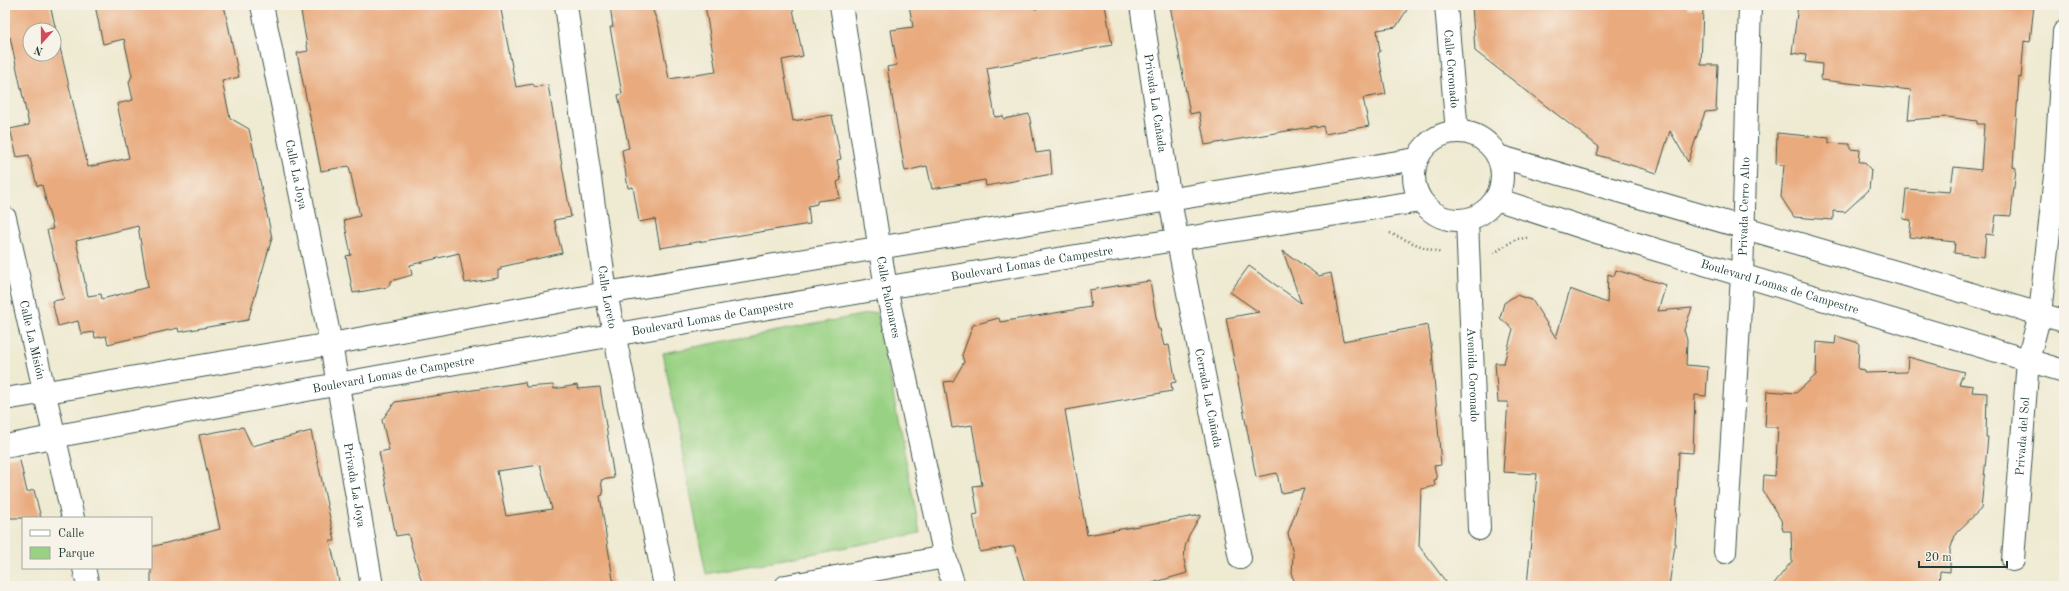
<svg xmlns="http://www.w3.org/2000/svg" width="2069" height="591" viewBox="0 0 2069 591" font-family="'Old Standard TT',serif">
<style>
.green{fill:#98d183;stroke:#5c875c}
.building{fill:#e9aa7e;fill-rule:evenodd}
.lines{fill:none;stroke-linecap:round;stroke-linejoin:round}
.minor-casing{stroke:#3e574c;stroke-width:24}
.secondary-casing{stroke:#3e574c;stroke-width:24}
.path{stroke:#3e574c;stroke-width:2.5;stroke-dasharray:1 3;stroke-linecap:butt}
.minor{stroke:#fff;stroke-width:22}
.secondary{stroke:#fff;stroke-width:22}
.labels{text-anchor:middle;stroke-width:3;stroke-linejoin:round;paint-order:stroke}
.street-label{font-size:12px;fill:#1f3d34;stroke:#f7f3e8}
</style>
<rect width="100%" height="100%" fill="#f7f3e8"/>
<filter id="ink" filterUnits="userSpaceOnUse"><feTurbulence type="fractalNoise" baseFrequency=".025" numOctaves="2"/><feDisplacementMap in="SourceGraphic" scale="8" xChannelSelector="R" yChannelSelector="G"/><feConvolveMatrix kernelMatrix="1 2 1 2 8 2 1 2 1" color-interpolation-filters="sRGB"/></filter>
<filter id="wash" filterUnits="userSpaceOnUse"><feTurbulence type="fractalNoise" baseFrequency=".012" numOctaves="4" result="noise"/><feDisplacementMap in="SourceGraphic" scale="16" xChannelSelector="R" yChannelSelector="G"/><feGaussianBlur stdDeviation="0.9" result="paint"/><feColorMatrix in="noise" values="0 0 0 0 0 0 0 0 0 0 0 0 0 0 0 0 0 1.4 0 .05"/><feComposite in="paint" operator="in"/></filter>
<g filter="url(#wash)">
<rect width="100%" height="100%" fill="#efead2"/>
<path class="green" d="M877 312 920 533 706 574 663 353Z"/>
<g id="blocks">
<g class="building">
<path d="M5 5H50L88 167 129 158 117 104 133 100 129 82 132 76 124 39 103 44 95 5H224L239 77 222 81 230 118 249 129 272 238 248 320 179 332 178 328 108 344 106 336 95 338 94 332 81 334 78 321 58 326 52 301 64 299 47 230 53 229 42 185 37 186 29 155 17 157 10 129 29 125 10 37 5 38ZM30 30H54V54H30ZM138 226 148 287 102 299 101 294 88 296 76 241Z"/>
<path d="M300 5H500L516 87 533 84 535 87 548 85 571 217 554 220 562 253 501 267V270H498V278L465 283 459 253 410 265 412 275 391 281 388 287 353 293 346 256 351 255 344 220 360 216 349 166 321 171 297 53 308 51Z"/>
<path d="M610 5H651L659 27 669 79 716 72 705 5H792L803 56 782 60 793 121 832 115 841 159 837 160 841 180 837 182 840 198 817 201V204L808 206 810 224 660 248 655 219 639 222 633 187 628 188 622 150 629 148 618 95 622 94 610 27H613Z"/>
<path d="M909 5H1034L1035 9 1061 5H1105L1112 45 987 68 995 117 1003 116 1004 119 1029 114 1036 153 1050 151 1052 174 986 186 985 180 932 189 927 166 905 171 887 67 897 65 891 30 913 27Z"/>
<path d="M1170 5H1410L1396 27 1377 30 1380 52 1378 53 1386 94 1363 98 1369 126 1325 134 1323 126 1316 128V126L1205 145 1199 112 1190 114Z"/>
<path d="M1472 5H1687V8L1703 9 1701 65H1718L1716 111 1705 112 1688 162 1670 131 1657 173 1597 155 1599 147 1475 51Z"/>
<path d="M1798 5H1869L1914 10 1915 5H2034L2030 42 2024 41 2021 78 2019 77 2013 167 2016 168 2011 216 1996 215 1993 235 1986 234 1984 257 1954 253 1955 242 1909 237 1911 220 1903 219 1906 189 1950 192 1954 167 1981 170 1984 124H1977V121L1947 117 1908 120 1911 90 1821 80 1822 64 1805 62 1806 55 1792 53Z"/>
<path d="M1777 133 1829 138V143L1850 144V149L1860 150 1859 162H1864L1871 170 1869 190 1845 212 1833 211V220L1794 217 1781 197 1784 165 1776 164Z"/>
<path d="M1283 251 1319 276 1331 273 1343 341 1428 325 1432 351 1441 465 1434 466 1437 479 1434 480 1435 486 1421 489 1419 546 1449 586H1297L1292 576 1293 554 1288 533 1304 489 1281 493 1277 473 1256 477 1226 318 1259 312 1230 292 1249 266 1301 303Z"/>
<path d="M1616 270 1666 285 1658 311 1692 308 1684 330 1687 340 1686 365 1708 367 1706 396 1695 395 1693 453 1679 452 1675 545 1669 586H1527L1537 474 1503 472 1508 402H1498L1495 363H1504L1513 329 1500 318 1504 303 1516 295 1532 300 1556 338 1570 289 1607 303 1608 274 1614 276Z"/>
<path d="M1150 281 1158 329H1160L1164 346 1169 345 1176 382 1171 383 1172 391 1065 410 1087 535 1201 515 1189 535 1185 547 1184 560 1187 573 1142 586H1026L1014 546 980 552 973 515 978 514 973 486 982 485 972 425 952 428 944 382 953 381 964 362 962 355 973 325 999 318 1000 322 1091 307 1089 290Z"/>
<path d="M1836 336 1859 343 1858 369 1864 370V373L1907 372 1908 357 1964 372 1959 384 1973 386 1972 392 1987 393 1986 437H1988L1981 509 1956 533 1950 550V572L1940 571 1939 586H1772L1792 561 1791 531H1783L1781 520 1763 491 1764 475 1775 476 1778 427H1765L1767 391 1796 393 1816 375 1817 342 1835 344Z"/>
<path d="M525 382 526 387 553 385 554 389 577 385 578 389 600 387 614 478 601 480 603 495 600 496 614 586H423L408 534 396 536 379 452 389 450 382 420 395 402ZM540 465 552 509 506 516 497 471Z"/>
<path d="M243 427 252 446 311 431 335 541H330L340 586H151V547L220 529 199 435Z"/>
<path d="M19 456 27 492 34 490 41 518H5V458Z"/>
</g>
</g>
</g>
<g filter="url(#ink)">
<use href="#blocks" fill-opacity="0" stroke="#3e574c" stroke-width="1"/>
<g class="lines">
<defs>
<g id="minor">
<path id="s1" d="M262 5 331 344 372 586"/>
<path id="s2" d="M566 5 606 293 665 586"/>
<path id="s3" d="M841 5 886 288 945 557 954 586"/>
<path id="s4" d="M1141 5 1170 201 1240 558"/>
<path id="s5" d="M1446 5 1457 132"/>
<path id="s6" d="M5 218 73 518"/>
<path id="s7" d="M1467 220 1479 529"/>
<path id="s8" d="M1725 552 1742 276 1750 5"/>
<path id="s9" d="M2013 560 2028 360 2040 314 2055 176 2064 32"/>
<path d="M84 568 88 586"/>
<path d="M786 586 945 557"/>
</g>
<g id="secondary">
<circle cx="1458" cy="176" r="44"/>
<path d="M1498 156 2064 321"/>
<path id="s10" d="M1496 199 1600 233 2064 371"/>
<path d="M5 399 331 344 606 293 1416 159"/>
<path id="s11" d="M5 446C476 357 948 274 1421 201"/>
</g>
</defs>
<use href="#minor" class="minor-casing"/>
<use href="#secondary" class="secondary-casing"/>
<g class="path">
<path d="M1390 233 1415 244 1441 253"/>
<path d="M1494 253 1516 239 1527 238"/>
</g>
<use href="#minor" class="minor"/>
<use href="#secondary" class="secondary"/>
</g>
</g>
<g class="labels">
<g class="street-label">
<text dy="4" stroke="none"><textPath href="#s5" startOffset="64">Calle Coronado</textPath></text>
<text dy="4" stroke="none"><textPath href="#s4" startOffset="99">Privada La Cañada</textPath></text>
<text dy="4" stroke="none"><textPath href="#s1" startOffset="173">Calle La Joya</textPath></text>
<text dy="4" stroke="none"><textPath href="#s8" startOffset="346">Privada Cerro Alto</textPath></text>
<text dy="4" stroke="none"><textPath href="#s11" startOffset="1043">Boulevard Lomas de Campestre</textPath></text>
<text dy="4" stroke="none"><textPath href="#s10" startOffset="297">Boulevard Lomas de Campestre</textPath></text>
<text dy="4" stroke="none"><textPath href="#s2" startOffset="295">Calle Loreto</textPath></text>
<text dy="4" stroke="none"><textPath href="#s3" startOffset="296">Calle Palomares</textPath></text>
<text dy="4" stroke="none"><textPath href="#s11" startOffset="719">Boulevard Lomas de Campestre</textPath></text>
<text dy="4" stroke="none"><textPath href="#s6" startOffset="125">Calle La Misión</textPath></text>
<text dy="4" stroke="none"><textPath href="#s11" startOffset="395">Boulevard Lomas de Campestre</textPath></text>
<text dy="4" stroke="none"><textPath href="#s7" startOffset="155">Avenida Coronado</textPath></text>
<text dy="4" stroke="none"><textPath href="#s4" startOffset="399">Cerrada La Cañada</textPath></text>
<text dy="4" stroke="none"><textPath href="#s9" startOffset="124">Privada del Sol</textPath></text>
<text dy="4" stroke="none"><textPath href="#s1" startOffset="489">Privada La Joya</textPath></text>
</g>
</g>
<rect width="2069" height="591" fill="none" stroke="#f7f3e8" stroke-width="20"/>
<rect x="22" y="517" width="130" height="52" fill="#f7f3e8" stroke="#a1aaa0"/>
<rect x="30" y="530" width="20" height="6" fill="#ffffff" stroke="#a1aaa0"/>
<text x="58" y="537" font-size="12" fill="#1f3d34">Calle</text>
<rect x="30" y="547" width="20" height="12" fill="#98d183" stroke="#a1aaa0"/>
<text x="58" y="557" font-size="12" fill="#1f3d34">Parque</text>
<g transform="translate(42 42) rotate(201)"><circle r="19" fill="#f7f3e8" stroke="#a1aaa0"/>
<path d="M0-3L7 15L0 10L-7 15Z" fill="#d1495b"/>
<text y="-6" font-size="11" font-weight="bold" text-anchor="middle" fill="#1f3d34">N</text>
</g>
<path d="M1919 561v6h88v-6" fill="none" stroke="#1f3d34" stroke-width="2"/>
<text x="1925" y="561" font-size="12" fill="#1f3d34" stroke="#f7f3e8" stroke-width="3" paint-order="stroke">20 m</text>
</svg>
